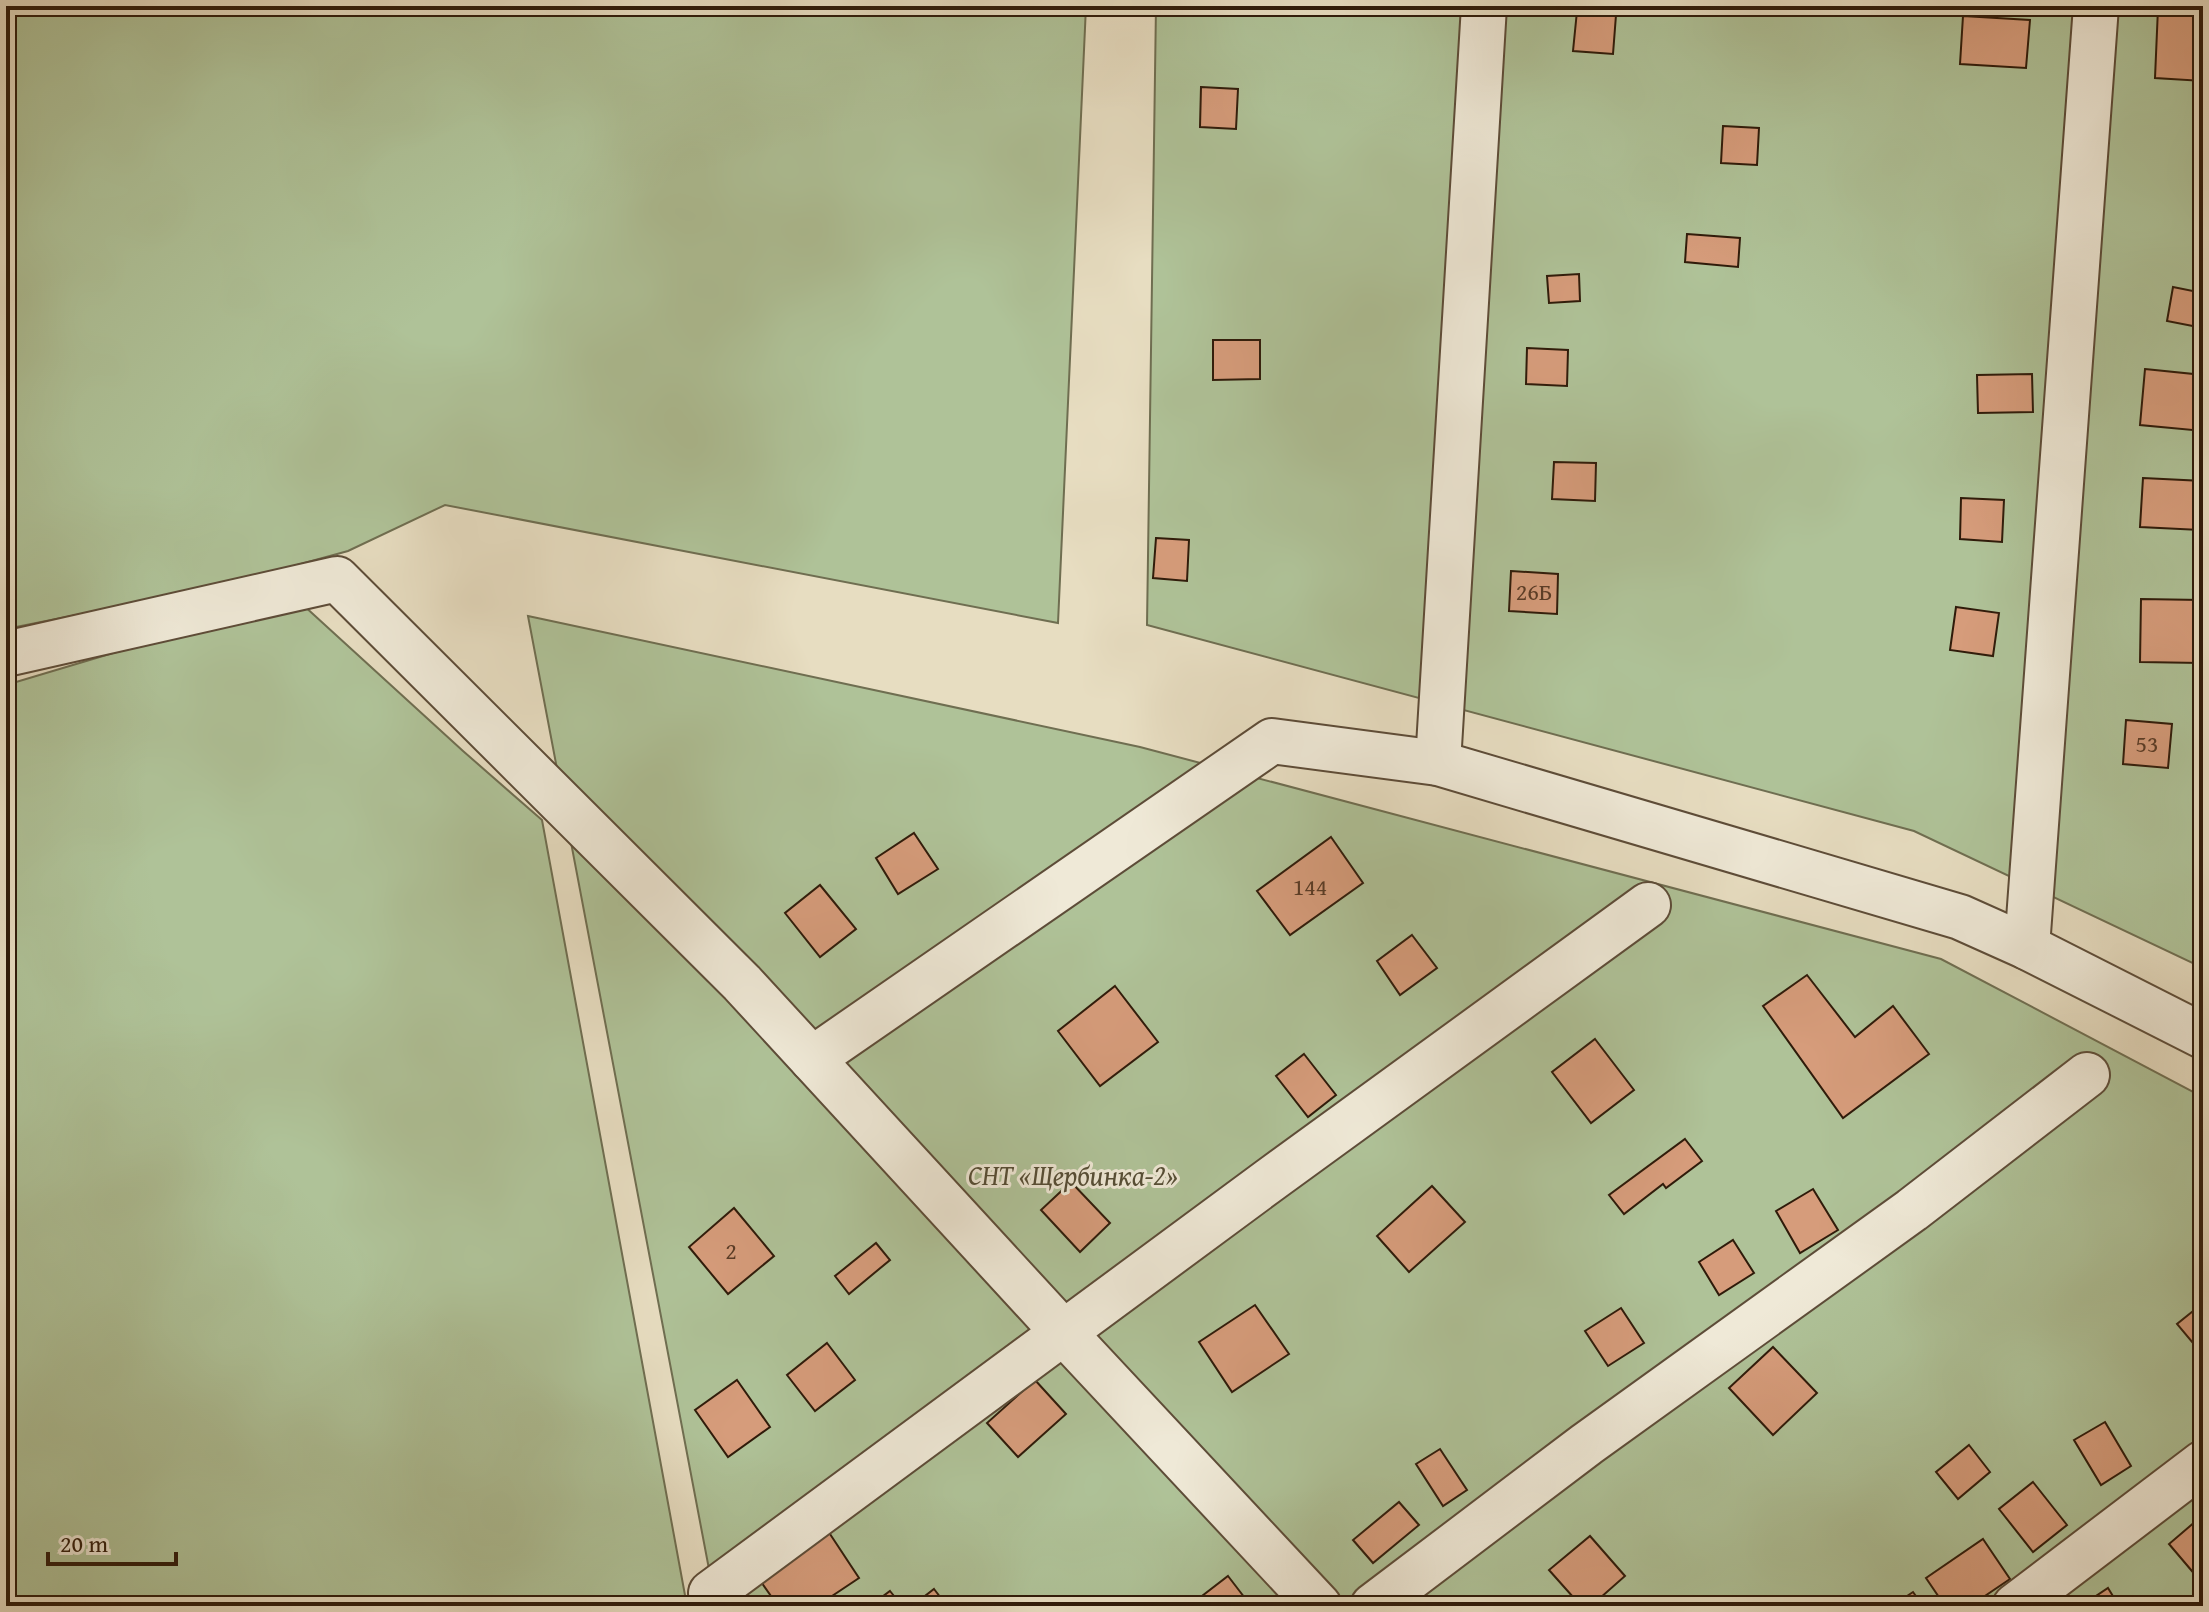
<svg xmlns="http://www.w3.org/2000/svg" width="2209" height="1612" viewBox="0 0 2209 1612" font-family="'Gentium Book Plus',serif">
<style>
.green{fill:#afc298;stroke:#6f6e51;stroke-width:2}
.building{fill:#d69c7b;stroke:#2f1b0a;stroke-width:2}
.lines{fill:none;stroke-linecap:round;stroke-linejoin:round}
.minor-casing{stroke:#5d4c38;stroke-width:48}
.minor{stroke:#efe9d7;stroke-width:44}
.labels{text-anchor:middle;stroke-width:6;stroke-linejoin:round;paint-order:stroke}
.number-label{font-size:24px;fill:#593b26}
.park-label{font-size:28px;font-style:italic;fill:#554d35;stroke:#efe9d7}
</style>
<rect width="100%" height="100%" fill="#e7ddc1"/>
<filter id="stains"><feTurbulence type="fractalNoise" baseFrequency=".0025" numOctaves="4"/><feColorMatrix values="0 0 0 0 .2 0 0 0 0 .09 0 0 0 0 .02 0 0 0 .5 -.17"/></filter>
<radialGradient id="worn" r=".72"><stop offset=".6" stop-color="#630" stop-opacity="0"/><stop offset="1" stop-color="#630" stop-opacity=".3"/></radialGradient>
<g class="green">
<path d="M6 6H1086L1058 623 445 505 348 551 217 587 6 629Z"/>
<path d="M1156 6H2203V968L1914 831 1147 625Z"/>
<path d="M302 604 463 751 542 820 687 1606H6V685L113 653Z"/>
<path d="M528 616 1140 747 1941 959 2203 1097V1606H716Z"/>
</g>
<g class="building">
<path d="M2158 8 2203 10V81L2155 78Z"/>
<path d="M1577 11 1616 15 1613 54 1573 51Z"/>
<path d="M1963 16 2030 20 2026 68 1960 64Z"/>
<path d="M1201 87 1238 89 1236 129 1200 127Z"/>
<path d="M1723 126 1759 128 1757 165 1721 163Z"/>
<path d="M1687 234 1740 238 1738 267 1685 262Z"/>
<path d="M1579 274 1580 301 1549 303 1547 276Z"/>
<path d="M2173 287 2203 293V328L2167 321Z"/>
<path d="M1213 340H1260V379L1213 380Z"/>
<path d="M1527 348 1568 350 1567 386 1526 384Z"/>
<path d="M2145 369 2203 375V431L2140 425Z"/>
<path d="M2032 374 2033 412 1978 413 1977 375Z"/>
<path d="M1554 462 1596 463 1595 501 1552 499Z"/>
<path d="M2143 478 2203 481 2200 530 2140 527Z"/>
<path d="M1961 498 2004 500 2002 542 1960 539Z"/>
<path d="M1156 538 1189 540 1187 581 1153 578Z"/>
<path d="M1511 571 1558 574 1557 614 1509 611Z"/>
<path d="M2141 599 2201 600V663L2140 662Z"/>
<path d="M1956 607 1999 613 1993 656 1950 650Z"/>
<path d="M2126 720 2172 724 2168 768 2123 764Z"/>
<path d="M914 833 938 869 898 894 876 858Z"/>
<path d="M1331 837 1363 883 1290 935 1257 891Z"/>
<path d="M820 885 856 929 820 957 785 913Z"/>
<path d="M1412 935 1437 968 1400 995 1377 961Z"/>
<path d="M1807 975 1855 1037 1893 1006 1929 1054 1843 1118 1763 1006Z"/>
<path d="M1115 986 1158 1042 1100 1086 1058 1031Z"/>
<path d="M1595 1039 1634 1090 1591 1123 1552 1072Z"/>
<path d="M1304 1054 1336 1095 1308 1117 1276 1076Z"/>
<path d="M1685 1139 1702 1161 1666 1188 1663 1184 1624 1214 1609 1195Z"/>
<path d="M1071 1182 1110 1223 1080 1252 1041 1210Z"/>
<path d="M1432 1186 1465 1222 1409 1272 1377 1236Z"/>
<path d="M1813 1189 1838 1230 1800 1253 1776 1211Z"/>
<path d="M734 1208 774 1256 728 1294 689 1247Z"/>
<path d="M1733 1240 1754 1273 1719 1295 1699 1262Z"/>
<path d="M876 1243 890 1260 849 1294 835 1276Z"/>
<path d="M2203 1303V1355L2177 1324Z"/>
<path d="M1255 1305 1289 1354 1232 1392 1199 1342Z"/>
<path d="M1621 1308 1644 1343 1608 1366 1585 1331Z"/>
<path d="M827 1343 855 1380 815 1411 787 1375Z"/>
<path d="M1773 1347 1817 1393 1773 1435 1729 1388Z"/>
<path d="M737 1380 770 1427 728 1457 695 1410Z"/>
<path d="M1035 1380 1066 1414 1018 1457 987 1423Z"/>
<path d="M2105 1422 2131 1466 2101 1485 2074 1440Z"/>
<path d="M1969 1445 1990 1472 1958 1499 1936 1472Z"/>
<path d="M1440 1449 1467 1490 1443 1506 1416 1464Z"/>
<path d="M2033 1482 2067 1525 2033 1552 1999 1509Z"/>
<path d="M1399 1502 1419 1525 1373 1563 1353 1540Z"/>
<path d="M2203 1515V1572L2197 1577 2169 1544Z"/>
<path d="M828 1531 859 1578 817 1606H778L759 1579Z"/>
<path d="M1590 1536 1625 1576 1591 1606H1581L1549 1570Z"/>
<path d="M1983 1539 2010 1579 1970 1606H1945L1926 1578Z"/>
<path d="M1228 1576 1251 1606H1189Z"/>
<path d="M2108 1588 2119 1606H2081Z"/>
<path d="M934 1589 947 1606H912Z"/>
<path d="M890 1591 902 1606H870Z"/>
<path d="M1913 1592 1923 1606H1892Z"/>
</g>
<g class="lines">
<defs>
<g id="minor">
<path d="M6 654 337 579 742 983 1064 1333 1319 1606"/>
<path d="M1438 763 1484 6"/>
<path d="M2027 947 2096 6"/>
<path d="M812 1059 1272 741 1438 763 1960 917 2027 947 2203 1036"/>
<path d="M711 1593 1270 1180 1648 905"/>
<path d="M1373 1606 1587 1444 1912 1210 2087 1075"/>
<path d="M2015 1606 2203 1463"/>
</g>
</defs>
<use href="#minor" class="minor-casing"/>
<use href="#minor" class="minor"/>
</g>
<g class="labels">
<g class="number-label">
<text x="1534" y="600">26Б</text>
<text x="2147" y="752">53</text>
<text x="1310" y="895">144</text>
<text x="731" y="1259">2</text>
</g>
<g class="park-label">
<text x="1073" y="1185">СНТ «Щербинка-2»</text>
</g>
</g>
<rect width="2209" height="1612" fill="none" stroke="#e7ddc1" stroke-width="32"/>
<rect x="8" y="8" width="2193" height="1596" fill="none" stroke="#2f1b0a" stroke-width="4"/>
<rect x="16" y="16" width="2177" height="1580" fill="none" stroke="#2f1b0a" stroke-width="2"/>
<path d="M48 1552v12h128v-12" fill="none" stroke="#2f1b0a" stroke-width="4"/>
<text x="60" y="1552" font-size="24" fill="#2f1b0a" stroke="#efe9d7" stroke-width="6" paint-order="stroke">20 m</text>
<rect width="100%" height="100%" filter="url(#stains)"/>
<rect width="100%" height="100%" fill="url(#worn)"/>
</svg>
